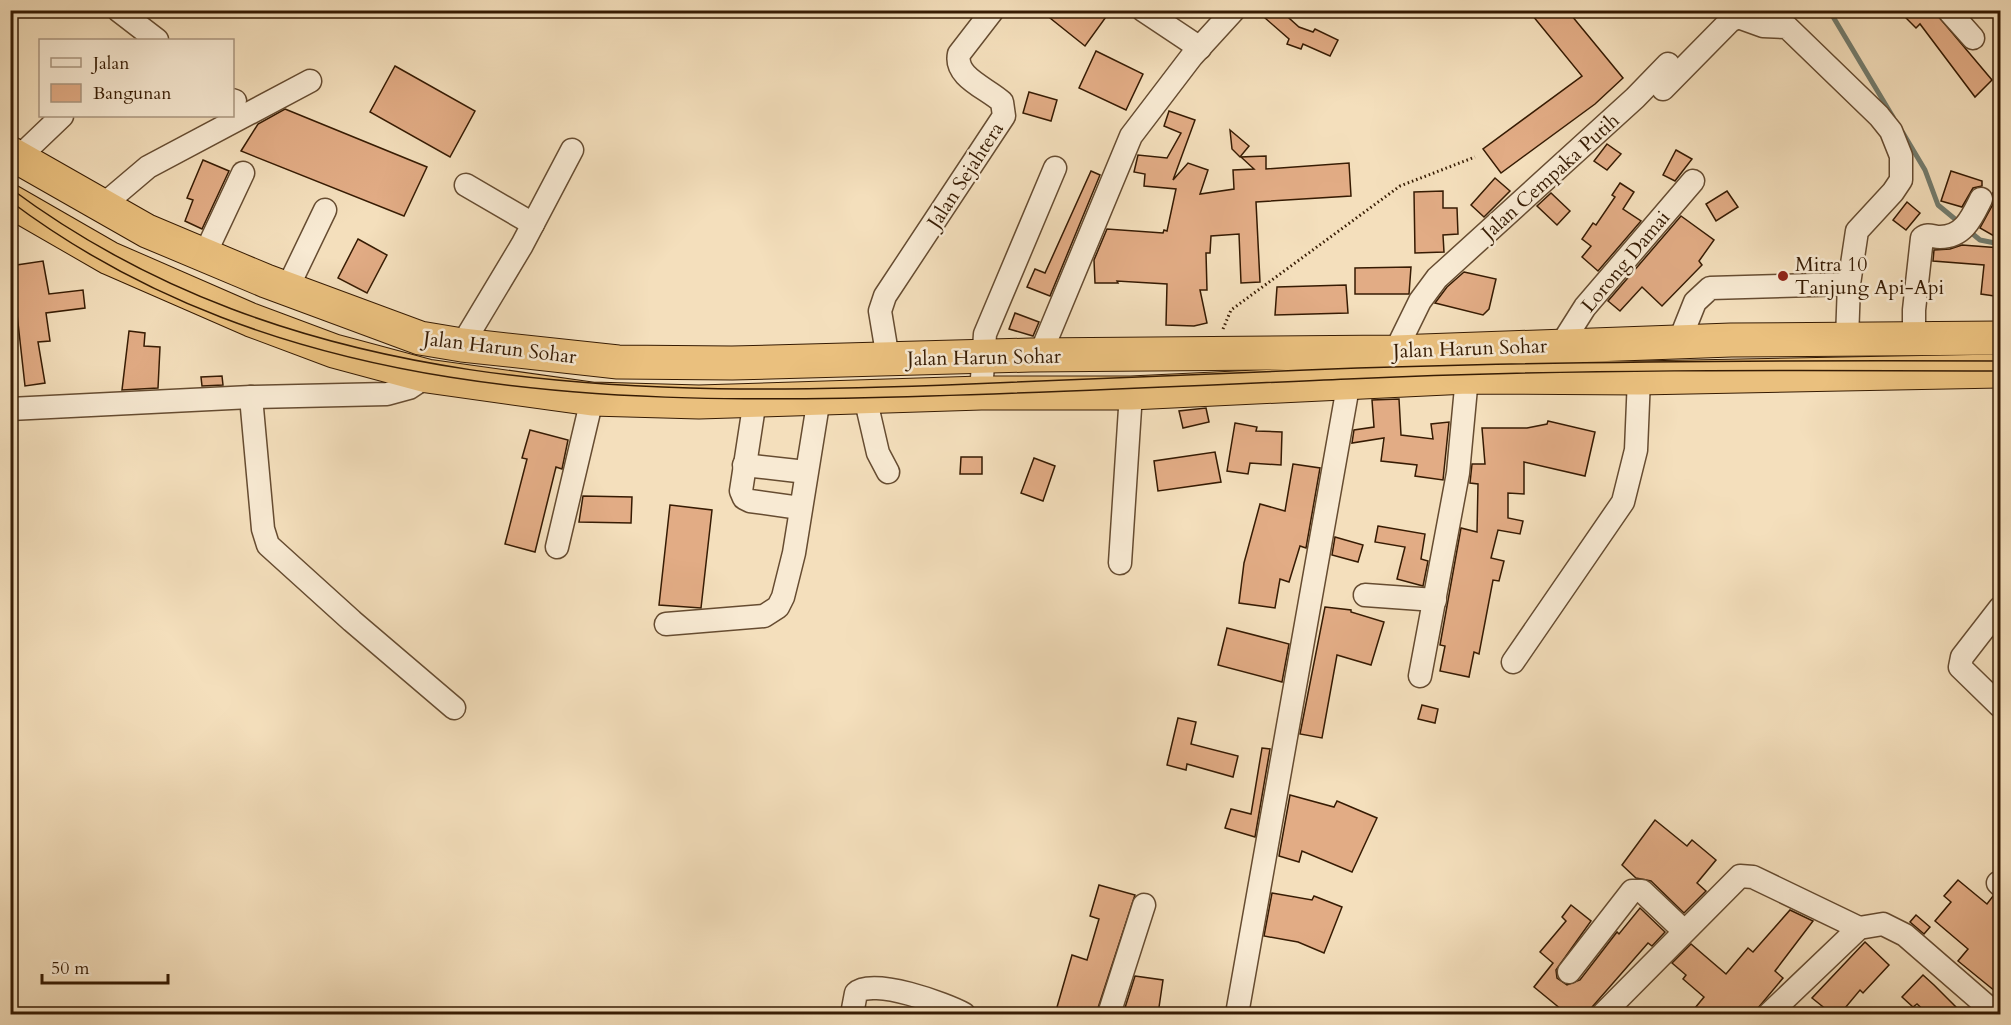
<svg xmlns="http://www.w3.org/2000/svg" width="2011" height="1025" viewBox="0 0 2011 1025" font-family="Cardo,serif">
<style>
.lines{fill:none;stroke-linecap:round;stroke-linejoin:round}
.stream{stroke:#737c6e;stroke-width:5}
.building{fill:#e2ac85;stroke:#361b03;stroke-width:1.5}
.minor-casing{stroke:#664c31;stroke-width:25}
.highway-casing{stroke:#361b03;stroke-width:35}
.path{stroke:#361b03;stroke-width:3;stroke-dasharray:1.5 3;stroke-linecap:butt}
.minor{stroke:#f8ead3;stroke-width:22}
.highway{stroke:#eac07e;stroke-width:33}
.tram{stroke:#361b03;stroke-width:1.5}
.poi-dot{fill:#8f2418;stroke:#f8ead3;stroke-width:2}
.labels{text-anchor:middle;stroke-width:5;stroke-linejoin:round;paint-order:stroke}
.street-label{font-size:20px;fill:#361b03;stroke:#f8ead3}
.poi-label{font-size:20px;fill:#361b03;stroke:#f8ead3;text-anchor:start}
</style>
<rect width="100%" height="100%" fill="#f4dfbc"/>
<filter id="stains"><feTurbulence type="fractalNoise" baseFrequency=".00333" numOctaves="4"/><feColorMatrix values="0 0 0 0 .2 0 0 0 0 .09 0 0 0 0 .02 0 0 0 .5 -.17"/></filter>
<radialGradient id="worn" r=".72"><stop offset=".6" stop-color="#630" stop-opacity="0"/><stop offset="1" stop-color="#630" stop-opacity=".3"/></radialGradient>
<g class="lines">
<g class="stream">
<path d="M1829 10 1893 117"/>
<path d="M1903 133 1925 170 1938 205 1961 224"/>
<path d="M1968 230 1980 240 2000 244"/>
</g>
</g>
<g class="building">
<path d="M1040 10H1111L1085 46Z"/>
<path d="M1272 10H1280L1299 27 1313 32 1315 29 1338 40 1330 56 1303 44 1301 49 1287 44 1289 39 1265 18Z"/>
<path d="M1528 10H1567L1623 78 1595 104 1501 173 1483 149 1582 76Z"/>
<path d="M1910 10H1933L1992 80 1975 97 1920 24 1916 28 1905 17Z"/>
<path d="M1096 51 1143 74 1126 110 1079 88Z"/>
<path d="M395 66 475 111 450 157 370 112Z"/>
<path d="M1029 92 1057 100 1051 121 1023 113Z"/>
<path d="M285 109 427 167 404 216 241 151 258 124Z"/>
<path d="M1169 111 1195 120 1173 180 1188 163 1208 170 1200 194 1234 189 1233 170 1254 169 1241 157 1266 156V169L1349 163 1351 196 1256 202 1260 282 1241 283 1239 234 1211 236 1210 253H1206L1207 290H1200L1207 323 1194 326 1166 325 1167 284 1117 281 1118 283H1095L1094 260 1107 229 1163 233 1164 230 1167 231 1176 189 1144 186 1145 174 1134 172 1138 155 1167 158 1181 133 1164 126Z"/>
<path d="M1230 130 1249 146 1240 157 1232 149Z"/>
<path d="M1607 144 1621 154 1607 170 1594 161Z"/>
<path d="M1676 150 1692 159 1675 181 1663 175Z"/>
<path d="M203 160 229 171 202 229 185 221 193 200 187 198Z"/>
<path d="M1091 171 1100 175 1050 296 1027 287 1035 269 1045 273Z"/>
<path d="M1951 171 1982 181V186L1973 188 1962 207 1941 201Z"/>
<path d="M1495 178 1510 191 1484 217 1471 205Z"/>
<path d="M1620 183 1634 192 1623 209 1641 221 1598 271 1582 257 1591 246 1582 239 1593 223 1596 225 1615 197 1612 195Z"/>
<path d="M1443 191V208H1457L1458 234 1443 235 1444 252 1415 253 1414 192Z"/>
<path d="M1727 191 1738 207 1716 221 1706 204Z"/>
<path d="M1551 193 1570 211 1557 225 1537 206Z"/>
<path d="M1993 193 2001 198V240L1980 228 1993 204Z"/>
<path d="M1907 202 1920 213 1906 230 1893 220Z"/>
<path d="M1681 216 1714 240 1699 261 1702 265 1662 306 1642 287 1620 311 1608 301Z"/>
<path d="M358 239 387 255 367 293 338 278Z"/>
<path d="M1962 245 2001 248V297L1981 294 1984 265 1933 261 1934 250 1950 249Z"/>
<path d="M43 261 49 294 83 290 85 308 46 313 50 341 38 342 45 383 25 386 14 287 10 288V266Z"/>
<path d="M1411 267 1409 294H1355V268Z"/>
<path d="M1464 272 1496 279 1489 309 1483 315 1435 303 1447 287Z"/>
<path d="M1346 285 1348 313 1275 315 1277 287Z"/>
<path d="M1015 313 1039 322 1033 336 1009 329Z"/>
<path d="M129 331 145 333 144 346 160 347 158 388 122 390Z"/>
<path d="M222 376 223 385 202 386 201 377Z"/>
<path d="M1399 399 1401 435 1433 439 1431 424 1449 422 1443 480 1415 476 1417 465 1381 461 1384 438 1352 443 1354 430 1374 427 1372 400Z"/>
<path d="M1206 408 1209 422 1183 428 1179 411Z"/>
<path d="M1548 421 1595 432 1585 476 1524 462V494L1508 493V518L1523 521 1520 534 1498 530 1491 558 1504 561 1499 581 1493 580 1479 654 1474 652 1469 677 1440 671 1445 646 1440 645 1461 528 1477 532 1478 484 1470 483 1472 464H1485L1482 428H1527L1547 424Z"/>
<path d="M1235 423 1257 427 1256 431 1282 432 1281 465 1250 463 1248 474 1227 471Z"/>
<path d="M530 430 568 440 562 469 556 467 535 552 505 544 527 459 522 458Z"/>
<path d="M1215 452 1221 482 1158 491 1154 461Z"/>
<path d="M961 457H982V474H960Z"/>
<path d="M1034 458 1055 466 1043 501 1021 493Z"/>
<path d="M1293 464 1320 468 1306 548 1300 546 1289 582 1280 579 1275 608 1239 603 1244 563 1260 504 1285 511Z"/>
<path d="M583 496 632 497 631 523 579 522Z"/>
<path d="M670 505 712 510 701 608 659 605Z"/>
<path d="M1378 526 1425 534 1421 559 1428 561 1423 586 1397 579 1405 547 1375 542Z"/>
<path d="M1335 537 1363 545 1358 562 1332 555Z"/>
<path d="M1325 607 1351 610V612L1384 622 1371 665 1337 655 1322 738 1300 734Z"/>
<path d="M1227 628 1289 644 1282 682 1218 665Z"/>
<path d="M1422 705 1438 709 1435 723 1418 719Z"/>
<path d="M1178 718 1196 722 1191 744 1238 756 1233 777 1187 764 1186 770 1167 765Z"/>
<path d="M1262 748 1270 749 1255 837 1225 828 1231 809 1251 814Z"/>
<path d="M1290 795 1334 807 1337 801 1377 818 1352 872 1302 851 1299 862 1279 856Z"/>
<path d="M1655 820 1687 846 1692 840 1716 860 1697 883 1706 891 1684 913 1651 881 1636 878 1622 865Z"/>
<path d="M1958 880 1987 904 1993 896 2001 898V996L1958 961 1968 949 1935 921 1951 902 1944 896Z"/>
<path d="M1099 885 1135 895 1096 1014H1055L1072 955 1087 960 1099 919 1090 916Z"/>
<path d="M1272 893 1312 900 1314 896 1342 907 1324 953 1298 942 1264 936Z"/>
<path d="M1571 905 1591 921 1556 970 1557 978 1567 985 1580 980 1617 932 1619 934 1640 908 1665 932 1652 946 1648 943 1586 1014H1567L1534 987 1553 963 1540 952 1566 921 1562 917Z"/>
<path d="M1790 910 1813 921 1775 971 1783 978 1753 1014H1690L1704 997 1683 979 1686 975 1672 963 1691 944 1726 974 1748 948 1753 952Z"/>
<path d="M1916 915 1930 927 1924 934 1910 922Z"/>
<path d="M1865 942 1889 965 1863 993 1860 990 1840 1014H1832L1812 998Z"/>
<path d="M1923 975 1934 985 1963 1014H1928L1917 1004 1913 1007 1902 997Z"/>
<path d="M1135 976 1163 980 1158 1014H1123Z"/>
</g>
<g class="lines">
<defs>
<g id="minor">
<path d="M118 10 157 40"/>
<path d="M1143 10 1200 48"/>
<path d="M1948 10 1973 38"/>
<path d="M1663 89 1730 21 1738 17 1763 26 1787 27 1879 116 1891 131 1901 156V180L1893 192 1857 231 1849 284 1847 339"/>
<path d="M232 100 235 101"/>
<path d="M18 158 62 116"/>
<path d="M466 185 533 224"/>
<path d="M102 206 148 167 310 81"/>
<path d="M204 256 243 173"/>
<path d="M287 289 325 210"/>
<path d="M1914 339V310L1922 238C1928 233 1933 237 1940 237 1964 237 1972 217 1981 199"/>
<path d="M1679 342 1695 302 1710 288 1849 284"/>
<path d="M462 345 522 245 572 150"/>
<path d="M1561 345 1585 307 1693 181"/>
<path d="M1395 352 1420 301 1437 278 1635 98 1668 64"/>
<path d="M1040 355 1131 136 1192 56 1234 10"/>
<path d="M888 359 880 311 885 296 1004 116 1002 102C987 88 954 77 959 54L993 10"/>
<path d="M981 393 985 334 1055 168"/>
<path d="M251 397 263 529 268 545 352 621 454 708"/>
<path d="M865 397 878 453 888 472"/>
<path d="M755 400 741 491 744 498 750 501 800 508"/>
<path d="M10 409 251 397 387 394 409 388 427 376"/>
<path d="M744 465 806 472"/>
<path d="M557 547 592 399"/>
<path d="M1120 563 1131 393"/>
<path d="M1365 595 1435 600"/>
<path d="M2000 608 1962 657 1960 667 2000 706"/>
<path d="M666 624 764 616 778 607 783 597 794 553 819 398"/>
<path d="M1513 662 1623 502 1636 450 1639 378"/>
<path d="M1420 676 1458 473 1467 377"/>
<path d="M1998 883 2000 885"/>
<path d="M1569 972 1632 891H1642L1684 931"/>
<path d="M852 1014 856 993C872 977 946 1004 964 1014"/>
<path d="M1109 1014 1144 905"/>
<path d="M1237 1014 1349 381"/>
<path d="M1603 1014 1740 876 1753 877 1859 928"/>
<path d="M1769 1014 1859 928 1883 924 1905 935 1996 1014"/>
</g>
<g id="highway">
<path d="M10 153 147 231 266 281 420 338 462 345 618 362 732 363 1031 355 1395 352 1731 340 2000 338"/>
<path d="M10 201 109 258 251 320 334 351 427 376 592 399 699 402 981 393H1131L1467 377 1639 378 2000 371"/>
</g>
</defs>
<use href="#minor" class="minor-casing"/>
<use href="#highway" class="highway-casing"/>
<path class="path" d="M1223 329 1231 310 1400 186 1475 157"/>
<use href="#minor" class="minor"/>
<use href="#highway" class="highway"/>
<g class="tram">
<path d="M10 188C290 397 636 398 970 384 1082 379 1194 375 1306 370 1537 361 1769 360 2000 361"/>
<path d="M10 201C276 401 612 406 930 396 1069 392 1208 385 1348 379 1565 369 1783 370 2000 371"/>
</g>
</g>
<circle class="poi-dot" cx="1783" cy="276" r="6"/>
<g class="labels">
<g class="street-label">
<text transform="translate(965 175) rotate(-57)" y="7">Jalan Sejahtera</text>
<text transform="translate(1550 176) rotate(-42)" y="7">Jalan Cempaka Putih</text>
<text transform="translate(1625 261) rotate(-50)" y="7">Lorong Damai</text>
<text transform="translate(500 347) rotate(7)" y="7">Jalan Harun Sohar</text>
<text transform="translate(1470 348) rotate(-2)" y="7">Jalan Harun Sohar</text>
<text transform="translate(984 357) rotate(-1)" y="7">Jalan Harun Sohar</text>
</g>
<g class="poi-label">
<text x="1795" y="271">Mitra 10<tspan x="1795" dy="23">Tanjung Api-Api</tspan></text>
</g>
</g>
<rect width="2011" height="1025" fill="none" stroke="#f4dfbc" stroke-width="36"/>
<rect x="12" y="12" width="1987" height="1001" fill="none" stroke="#361b03" stroke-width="3"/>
<rect x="18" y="18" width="1975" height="989" fill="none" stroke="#361b03" stroke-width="1.5"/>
<rect x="39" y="39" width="195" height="78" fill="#f8ead3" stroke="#aa9780" stroke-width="1.5"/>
<rect x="51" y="58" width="30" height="9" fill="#f8ead3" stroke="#aa9780" stroke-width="1.5"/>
<text x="93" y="69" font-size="18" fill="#361b03">Jalan</text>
<rect x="51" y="84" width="30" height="18" fill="#e2ac85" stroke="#aa9780" stroke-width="1.5"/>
<text x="93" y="99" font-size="18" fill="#361b03">Bangunan</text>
<path d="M42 974v9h126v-9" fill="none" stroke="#361b03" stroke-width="3"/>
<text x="51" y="974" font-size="18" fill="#361b03" stroke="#f8ead3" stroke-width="4.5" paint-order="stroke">50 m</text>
<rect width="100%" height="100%" filter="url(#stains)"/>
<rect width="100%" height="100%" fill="url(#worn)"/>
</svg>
